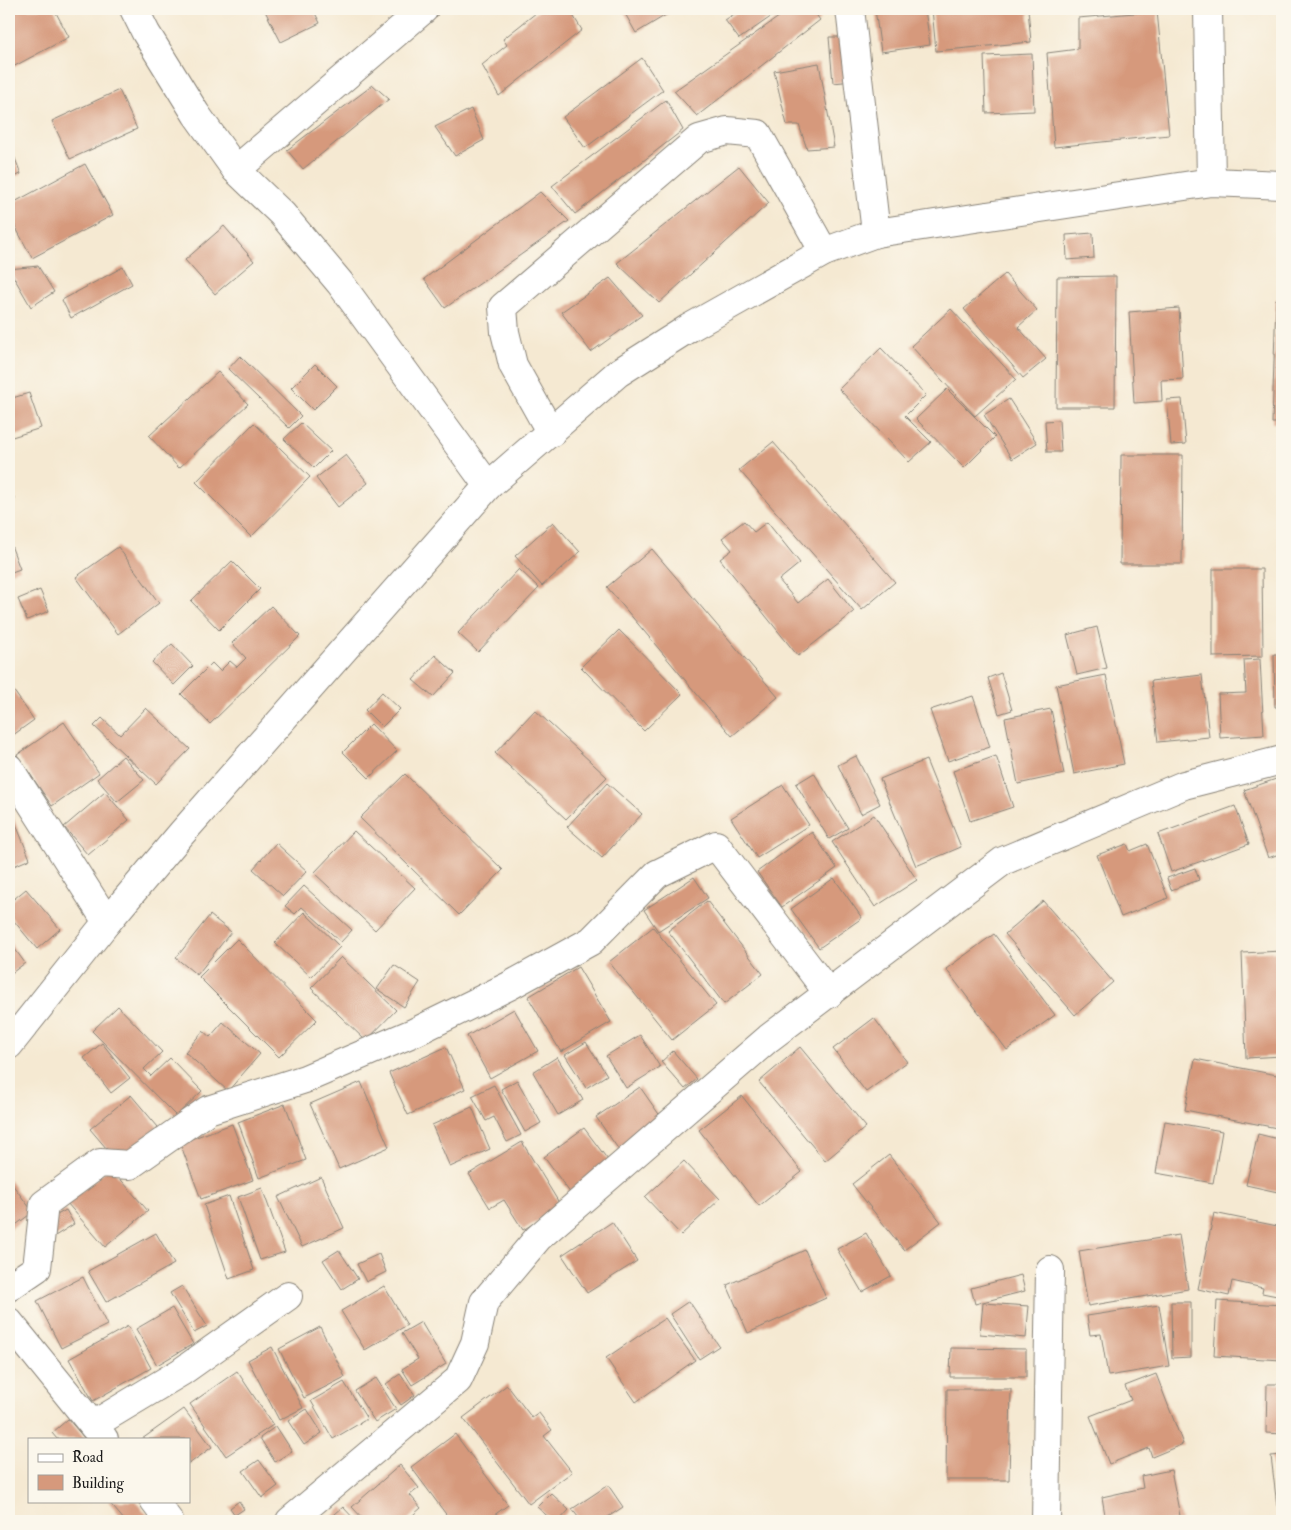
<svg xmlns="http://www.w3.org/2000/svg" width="1291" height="1530" viewBox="0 0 1291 1530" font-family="'IM FELL Double Pica',serif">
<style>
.building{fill:#d6997c}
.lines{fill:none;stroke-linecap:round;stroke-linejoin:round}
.minor-casing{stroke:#888277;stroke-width:30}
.major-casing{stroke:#888277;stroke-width:30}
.minor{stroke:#fff;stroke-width:28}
.major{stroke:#fff;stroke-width:28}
</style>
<rect width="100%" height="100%" fill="#fbf7ec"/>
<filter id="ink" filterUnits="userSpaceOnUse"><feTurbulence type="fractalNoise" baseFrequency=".02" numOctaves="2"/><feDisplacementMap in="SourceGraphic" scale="10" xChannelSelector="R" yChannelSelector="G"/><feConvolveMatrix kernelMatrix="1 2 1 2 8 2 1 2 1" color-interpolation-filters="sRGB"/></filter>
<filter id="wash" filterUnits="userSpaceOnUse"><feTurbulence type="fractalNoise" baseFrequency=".0096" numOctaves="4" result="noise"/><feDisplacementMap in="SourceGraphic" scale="20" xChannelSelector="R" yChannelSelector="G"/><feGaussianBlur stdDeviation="1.12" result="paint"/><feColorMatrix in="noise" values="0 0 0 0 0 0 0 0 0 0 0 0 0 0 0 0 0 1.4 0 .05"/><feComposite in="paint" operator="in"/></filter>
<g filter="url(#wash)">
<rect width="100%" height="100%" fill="#f5e9d2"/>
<g id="blocks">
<g class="building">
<path d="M9 9H54L69 37 9 69Z"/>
<path d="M264 9H313L320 23 281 42Z"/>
<path d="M541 9H569L582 30 499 96 482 65 507 45 503 39Z"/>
<path d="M625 9H676L636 33 623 10Z"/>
<path d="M742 9H782L739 39 725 20Z"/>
<path d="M790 9H812L820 20 697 116 674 91Z"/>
<path d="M875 9H925L930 45 881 52Z"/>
<path d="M932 9H1028L1031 42 936 51Z"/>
<path d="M1157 11 1169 135 1054 147 1047 53 1078 49V18Z"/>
<path d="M829 37H850L853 81 833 83Z"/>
<path d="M1032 54 1034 111 986 113 984 56Z"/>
<path d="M642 58 663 90 585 148 563 117Z"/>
<path d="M819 63 834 147 807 149 799 125H787L774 71Z"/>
<path d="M373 85 389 99 303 169 287 150Z"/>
<path d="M119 90 137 129 70 159 52 121Z"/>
<path d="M666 100 683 130 575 214 552 186Z"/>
<path d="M471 109 484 140 455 156 435 127Z"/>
<path d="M9 143 21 174 9 179Z"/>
<path d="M85 164 113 215 32 258 9 215V205Z"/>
<path d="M739 166 769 203 659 303 617 263Z"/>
<path d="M540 192 569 221 445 308 424 279Z"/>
<path d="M224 226 254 261 215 294 185 260Z"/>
<path d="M1093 233 1094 258 1067 260 1066 235Z"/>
<path d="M38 266 54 292 31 307 9 269Z"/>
<path d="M123 267 132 284 71 318 62 300Z"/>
<path d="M1005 274 1037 310 1018 327 1046 359 1023 378 964 309Z"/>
<path d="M1116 276 1115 407H1056L1057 277Z"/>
<path d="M610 278 642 315 591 352 561 312Z"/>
<path d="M1276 299 1282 300V423H1272Z"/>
<path d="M1179 308 1183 379 1161 380 1162 401 1134 403 1129 312Z"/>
<path d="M951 309 1016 379 975 416 911 346Z"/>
<path d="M881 348 926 395 905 416 931 442 909 462 839 389Z"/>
<path d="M240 356 301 416 289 428 228 369Z"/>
<path d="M315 364 337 386 313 410 291 388Z"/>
<path d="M218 372 248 404 179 468 149 436Z"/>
<path d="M947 389 995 437 964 468 916 419Z"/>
<path d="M29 393 41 428 9 438V399Z"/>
<path d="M1009 399 1037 443 1012 459 984 415Z"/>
<path d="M1182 399 1186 444 1171 445 1167 400Z"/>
<path d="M1059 420 1061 452H1047L1045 421Z"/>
<path d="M254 423 310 477 251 537 196 482Z"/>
<path d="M301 423 331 451 314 468 284 439Z"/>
<path d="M773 442 895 582 862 610 739 470Z"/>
<path d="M346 455 368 483 338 507 316 478Z"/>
<path d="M1121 455H1183L1182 564H1120Z"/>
<path d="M9 485 15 500 9 503Z"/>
<path d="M744 521 754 532 767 522 800 563 779 580 798 603 828 579 854 612 798 656 720 559 732 550 722 538Z"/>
<path d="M553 522 580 552 542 586 515 556Z"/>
<path d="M9 540 20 569 9 573Z"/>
<path d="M118 547 159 603 118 634 76 577Z"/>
<path d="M652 549 778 697 732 736 607 587Z"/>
<path d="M232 561 260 589 219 630 191 601Z"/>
<path d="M519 569 539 588 478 652 458 633Z"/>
<path d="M1213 569H1262L1263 656 1213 657Z"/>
<path d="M40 590 49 611 27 620 18 599Z"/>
<path d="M271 606 300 636 210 724 181 694 212 663 220 671 230 661 237 667 246 658 232 643Z"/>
<path d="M1097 627 1107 668 1077 675 1067 635Z"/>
<path d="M619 630 682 694 644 731 581 667Z"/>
<path d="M172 644 193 666 174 685 152 662Z"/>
<path d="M1274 654H1282V707H1275Z"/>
<path d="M435 655 455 673 433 697 413 680Z"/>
<path d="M1260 659 1264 735 1220 738 1218 694 1246 693 1244 660Z"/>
<path d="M1001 673 1012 710 999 714 988 678Z"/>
<path d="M1106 675 1124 764 1074 774 1056 685Z"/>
<path d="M1202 675 1209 737 1158 742 1151 681Z"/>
<path d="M9 684 34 720 9 738Z"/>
<path d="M382 692 400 709 382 727 365 710Z"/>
<path d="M973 696 990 747 948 761 930 710Z"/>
<path d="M146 708 190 749 156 784 94 726 102 718 120 735Z"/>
<path d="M1051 709 1064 774 1018 784 1005 718Z"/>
<path d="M535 710 607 777 566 819 495 753Z"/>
<path d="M64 722 99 773 52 806 17 755Z"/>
<path d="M371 724 397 751 369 778 343 752Z"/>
<path d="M123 756 144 780 117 802 97 779Z"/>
<path d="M856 756 880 804 861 814 838 765Z"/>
<path d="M996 756 1013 807 970 821 953 771Z"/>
<path d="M926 760 961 847 916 866 880 779Z"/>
<path d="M814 773 848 828 829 839 796 784Z"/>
<path d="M405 774 503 870 459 915 360 818Z"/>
<path d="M1279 778 1282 786V853L1268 858 1244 790Z"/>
<path d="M607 783 642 814 602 858 567 827Z"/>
<path d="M783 785 809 825 757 858 731 818Z"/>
<path d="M105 792 129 820 88 855 64 827Z"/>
<path d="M1235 806 1249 844 1171 872 1158 834Z"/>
<path d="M9 807 30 859 9 868Z"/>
<path d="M874 815 917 880 875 907 832 842Z"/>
<path d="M354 831 415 888 375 930 314 873Z"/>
<path d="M812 832 837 868 782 907 757 872Z"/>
<path d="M276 843 307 871 283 896 253 869Z"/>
<path d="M1127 844 1130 851 1147 844 1168 898 1121 917 1097 855Z"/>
<path d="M1195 868 1199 880 1171 890 1167 878Z"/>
<path d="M694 877 708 898 658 931 644 910Z"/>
<path d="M834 878 862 918 819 948 791 909Z"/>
<path d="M304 886 352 930 341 942 302 907 295 914 285 906Z"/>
<path d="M26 889 60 929 37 949 9 915V903Z"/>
<path d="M707 901 763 974 724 1004 668 931Z"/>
<path d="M1043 901 1113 982 1075 1015 1005 934Z"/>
<path d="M304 912 340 947 311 977 275 943Z"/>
<path d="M210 915 231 932 197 975 176 958Z"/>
<path d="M653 927 716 1005 672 1040 609 962Z"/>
<path d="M994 934 1055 1015 1007 1050 946 969Z"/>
<path d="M237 939 317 1020 279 1057 199 977Z"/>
<path d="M9 941 25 963 9 975Z"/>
<path d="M1282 951V1056L1246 1058 1242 953Z"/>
<path d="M341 957 396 1010 366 1041 311 988Z"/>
<path d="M394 965 420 982 404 1007 377 989Z"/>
<path d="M578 967 611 1022 561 1052 528 997Z"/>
<path d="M118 1006 162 1052 144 1069 151 1076 170 1058 202 1091 176 1116 92 1031Z"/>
<path d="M514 1009 538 1051 490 1078 467 1036Z"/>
<path d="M874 1018 907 1062 866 1092 833 1049Z"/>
<path d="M223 1022 260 1054 228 1091 185 1052 203 1031 210 1037Z"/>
<path d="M640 1035 660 1067 626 1088 606 1056Z"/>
<path d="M586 1042 607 1075 586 1088 565 1055Z"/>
<path d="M102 1043 130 1078 111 1093 84 1058Z"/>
<path d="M446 1047 465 1089 408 1115 389 1073Z"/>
<path d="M800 1047 866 1127 825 1161 759 1082Z"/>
<path d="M673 1051 697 1079 685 1089 661 1062Z"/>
<path d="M557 1057 583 1100 558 1115 533 1072Z"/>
<path d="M1195 1059 1282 1076V1129L1185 1110Z"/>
<path d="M517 1080 541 1123 525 1132 501 1089Z"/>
<path d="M361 1082 389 1147 339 1169 310 1104Z"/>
<path d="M494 1085 521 1135 507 1142 494 1117 486 1121 472 1096Z"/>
<path d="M640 1087 663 1120 619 1150 596 1117Z"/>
<path d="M131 1095 158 1127 118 1162 90 1129Z"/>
<path d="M742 1096 802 1172 759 1206 699 1130Z"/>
<path d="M285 1104 306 1160 259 1178 238 1122Z"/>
<path d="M472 1107 490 1149 450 1167 432 1125Z"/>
<path d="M1165 1121 1222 1131 1213 1183 1156 1173Z"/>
<path d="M232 1124 253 1180 201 1199 180 1143Z"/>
<path d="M584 1128 611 1164 571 1194 544 1157Z"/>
<path d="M1258 1134 1282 1140V1193L1246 1185Z"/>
<path d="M522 1142 561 1206 523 1230 504 1200 490 1208 469 1174Z"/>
<path d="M889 1155 941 1222 904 1250 852 1184Z"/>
<path d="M684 1161 720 1199 681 1235 645 1197Z"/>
<path d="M110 1167 148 1211 105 1247 67 1203Z"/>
<path d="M321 1177 344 1228 302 1247 278 1197Z"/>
<path d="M9 1180 33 1212 9 1230Z"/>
<path d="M262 1188 285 1252 260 1260 238 1197Z"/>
<path d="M229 1196 254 1270 229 1279 204 1205Z"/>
<path d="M66 1210 74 1224 55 1236 46 1221Z"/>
<path d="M1214 1213 1282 1227V1297L1262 1293 1263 1288 1232 1281 1229 1296 1198 1289Z"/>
<path d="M612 1222 637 1261 587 1293 562 1255Z"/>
<path d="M156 1233 174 1264 106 1302 88 1271Z"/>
<path d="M866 1233 891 1276 862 1292 837 1249Z"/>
<path d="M1179 1235 1188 1289 1088 1306 1079 1251Z"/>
<path d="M339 1250 358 1279 342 1289 323 1260Z"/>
<path d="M805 1250 826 1298 748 1333 727 1285Z"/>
<path d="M379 1254 386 1272 366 1282 357 1264Z"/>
<path d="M1021 1275 1025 1291 975 1304 971 1288Z"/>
<path d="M83 1277 107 1325 61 1348 37 1301Z"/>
<path d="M182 1286 207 1326 194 1333 170 1293Z"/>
<path d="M384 1286 407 1325 365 1350 341 1311Z"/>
<path d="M689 1301 719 1346 699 1359 670 1314Z"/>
<path d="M1217 1301 1282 1305V1360L1214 1356Z"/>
<path d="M1171 1302H1191V1357L1172 1358Z"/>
<path d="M983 1303 1029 1306 1026 1338 980 1334Z"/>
<path d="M1159 1305 1169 1366 1108 1376 1101 1334 1090 1335 1087 1316Z"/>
<path d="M172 1308 193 1344 157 1365 136 1329Z"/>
<path d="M665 1318 695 1360 636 1402 606 1358Z"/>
<path d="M421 1322 446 1364 412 1385 402 1369 418 1359 402 1333Z"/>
<path d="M128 1326 151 1368 93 1401 69 1359Z"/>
<path d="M320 1327 345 1377 304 1398 279 1349Z"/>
<path d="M272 1347 303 1408 279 1420 248 1360Z"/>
<path d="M951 1348 1026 1349V1377H950Z"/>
<path d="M237 1371 273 1425 226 1456 190 1404Z"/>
<path d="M400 1374 415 1395 401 1405 386 1384Z"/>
<path d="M1156 1374 1183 1444 1152 1457 1149 1448 1109 1464 1090 1416 1131 1400 1125 1386Z"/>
<path d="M376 1378 396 1409 375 1422 355 1391Z"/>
<path d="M344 1382 367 1419 333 1439 311 1401Z"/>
<path d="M1267 1384H1282V1434L1266 1433Z"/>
<path d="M507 1385 532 1418 539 1413 552 1430 544 1436 572 1472 529 1504 463 1418Z"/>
<path d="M947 1389H1011L1009 1480H946Z"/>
<path d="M184 1409 212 1447 189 1464V1439H142Z"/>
<path d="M307 1409 322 1433 304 1445 288 1421Z"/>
<path d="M68 1419 85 1439H57L52 1433Z"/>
<path d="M276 1426 292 1451 275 1462 260 1438Z"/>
<path d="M455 1434 508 1505 486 1521H451L411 1467Z"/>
<path d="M1282 1455V1505L1277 1506 1271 1456Z"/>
<path d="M259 1460 278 1486 262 1498 243 1471Z"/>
<path d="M400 1465 419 1488 410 1495 421 1508 406 1521H365L352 1507Z"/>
<path d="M1171 1470 1181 1521H1106L1102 1497 1143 1488 1141 1476Z"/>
<path d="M608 1485 623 1507 602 1521H581L572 1509Z"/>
<path d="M551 1493 569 1510 559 1521H553L537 1507Z"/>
<path d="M108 1501H136L152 1521H125Z"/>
<path d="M239 1501 244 1509 235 1515 230 1508Z"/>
<path d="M343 1507 356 1521H327Z"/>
</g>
</g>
</g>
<g filter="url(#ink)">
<use href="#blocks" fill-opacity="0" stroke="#888277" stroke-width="1"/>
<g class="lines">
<defs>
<g id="minor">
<path d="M134 9 146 33 196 114 236 170 282 214 340 283 488 486"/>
<path d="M850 9 876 233"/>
<path d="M1208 9 1211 182"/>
<path d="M236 170 424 9"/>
<path d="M551 433 513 365 505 332 503 307 699 139 727 131 758 134 824 252"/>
<path d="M9 768 107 922"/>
<path d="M9 1287 37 1268 44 1204 100 1163 130 1165 208 1110 305 1079 415 1032 509 986 591 941 657 874 716 845 829 994"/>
<path d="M9 1322 104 1439"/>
<path d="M93 1425 181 1372 288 1296"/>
<path d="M154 1501 169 1521"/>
<path d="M290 1521 458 1380 475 1343 484 1302 538 1238 769 1038 1003 861 1184 785 1282 760"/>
<path d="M1046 1521 1050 1270"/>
</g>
<path id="major" d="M9 1045 107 922 182 833 488 486 618 373 689 328 824 252 876 233 1211 182 1282 185"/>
</defs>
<use href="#minor" class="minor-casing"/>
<use href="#major" class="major-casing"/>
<use href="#minor" class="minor"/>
<use href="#major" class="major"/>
</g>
</g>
<rect width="1291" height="1530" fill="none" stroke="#fbf7ec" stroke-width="30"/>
<rect x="28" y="1438" width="162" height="65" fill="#fbf7ec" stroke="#a29f99"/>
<rect x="38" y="1454" width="25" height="8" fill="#ffffff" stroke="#a29f99"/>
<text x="72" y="1462" font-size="15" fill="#1c1c1c">Road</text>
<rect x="38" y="1475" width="25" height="15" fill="#d6997c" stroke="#a29f99"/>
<text x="72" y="1488" font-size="15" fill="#1c1c1c">Building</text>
</svg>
